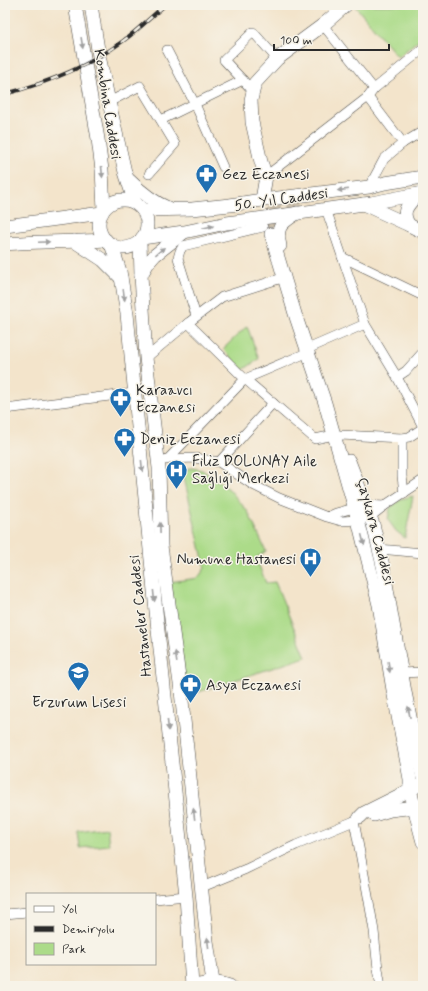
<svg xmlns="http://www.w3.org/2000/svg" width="428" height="991" viewBox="0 0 428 991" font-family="Mynerve,sans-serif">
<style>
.green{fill:#acdb89;stroke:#6c835a}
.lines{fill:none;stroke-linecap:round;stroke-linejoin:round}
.secondary-tunnel{stroke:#cbbfab;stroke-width:13;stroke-dasharray:13 6;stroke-linecap:butt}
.street-casing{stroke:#494743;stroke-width:10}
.secondary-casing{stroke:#494743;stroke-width:14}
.street{stroke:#fff;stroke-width:9}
.secondary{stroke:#fff;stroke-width:13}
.rail-casing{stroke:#2b2b2b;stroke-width:4}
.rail{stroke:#f7f3e8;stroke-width:2.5;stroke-dasharray:8;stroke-linecap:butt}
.oneway{fill:#a0a0a0}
.labels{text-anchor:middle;stroke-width:3;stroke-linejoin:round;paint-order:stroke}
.street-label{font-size:15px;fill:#2b2b2b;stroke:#f7f3e8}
.poi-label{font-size:15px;fill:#2b2b2b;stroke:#f7f3e8;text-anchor:start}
</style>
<rect width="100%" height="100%" fill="#f7f3e8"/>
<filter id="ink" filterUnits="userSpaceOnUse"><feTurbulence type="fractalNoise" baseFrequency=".025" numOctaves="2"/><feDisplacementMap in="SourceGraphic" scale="8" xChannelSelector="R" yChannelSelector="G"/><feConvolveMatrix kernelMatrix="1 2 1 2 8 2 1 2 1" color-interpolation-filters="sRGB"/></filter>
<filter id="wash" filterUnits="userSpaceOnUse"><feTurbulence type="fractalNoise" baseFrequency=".012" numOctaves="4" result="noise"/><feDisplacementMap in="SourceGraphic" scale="16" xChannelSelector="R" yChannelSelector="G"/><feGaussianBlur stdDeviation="0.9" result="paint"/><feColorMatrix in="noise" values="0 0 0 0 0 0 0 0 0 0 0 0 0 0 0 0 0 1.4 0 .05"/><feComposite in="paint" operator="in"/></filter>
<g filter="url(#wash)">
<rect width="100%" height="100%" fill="#f3e4cb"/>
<g class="green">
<path d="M356 5H423V36L398 57 355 6Z"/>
<path d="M247 326 259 359 243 370 223 349Z"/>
<path d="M192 468 202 470 229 489 248 512 266 551 256 558 266 583 275 582 306 657 186 696 169 582 198 578 205 568 182 469Z"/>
<path d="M413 496 405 538 396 531 388 520 390 508 401 499Z"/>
<path d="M107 828 109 845 80 848 78 832Z"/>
</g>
</g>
<g filter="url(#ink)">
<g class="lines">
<path class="secondary-tunnel" d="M271 234C270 229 268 220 271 215 275 208 294 207 302 206"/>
<defs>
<g id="street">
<path d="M323 25 374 89"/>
<path d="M167 50 195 104 223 167"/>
<path d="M253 91 224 60 253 32 277 59"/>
<path d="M368 97 403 143"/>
<path d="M109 102 140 86 175 144 149 174"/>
<path d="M161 120 243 80"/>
<path d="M266 176 368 97 374 89 423 49"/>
<path d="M369 187 384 159 403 143 423 131"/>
<path d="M326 209 365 324 397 377 423 427"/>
<path d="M342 257 423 296"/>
<path d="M196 316 178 258 180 251 183 246 263 227"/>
<path d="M188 323 245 379 315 439 334 435"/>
<path d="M312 347 365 324"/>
<path d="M146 358 188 323 222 297 279 279"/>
<path d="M397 377 406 371 423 352"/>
<path d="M5 409 134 393"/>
<path d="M340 435 402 438 409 437 423 428"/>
<path d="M402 438V476L404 493"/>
<path d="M169 459 195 458 219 462 253 485 279 498 327 517 341 521 358 520 370 517 384 506 365 505 336 513 327 517"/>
<path d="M167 460 245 379 304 354"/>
<path d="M219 462 273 403"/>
<path d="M384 506 423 480"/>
<path d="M379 549 423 553"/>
<path d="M402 673 423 672"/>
<path d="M354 821C361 858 368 894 374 931 376 949 377 968 381 986"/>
<path d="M202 887 246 869 296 845 354 821 360 817"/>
<path d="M155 899 186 896"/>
<path d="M5 914 27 912"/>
</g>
<g id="secondary">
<path d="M75 5 98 139 102 170 104 209"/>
<path d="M91 5 99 56 109 102 125 172 135 203"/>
<path d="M129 180C141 192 153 202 168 208"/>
<path d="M262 200 266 176 261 162 252 122 251 100 255 83 277 59 323 25 346 5"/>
<circle cx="123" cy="224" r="24"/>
<path d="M363 204 409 225C400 211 408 205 418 194"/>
<path d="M143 210 192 209 230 205 262 200 369 187 385 183 423 177"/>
<path d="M409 225 423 232"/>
<path d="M5 226 102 213"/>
<path d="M271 234 296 317 325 403 358 520 379 605 393 690 410 779V789L419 827 423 842"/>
<path d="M142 238 184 232 227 223 371 203 423 193"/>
<path d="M74 241 103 260 121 278"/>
<path d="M140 241 141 275 146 358 159 468 161 546 181 691 207 941 213 982"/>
<path d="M5 244C39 241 72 242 106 240"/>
<path d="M111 244 120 271 127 314 156 611 186 896 192 986"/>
<path d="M280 246C275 226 282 223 297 213"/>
<path d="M141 275 148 263 155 255 183 233"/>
<path d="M349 461 373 524 383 566 405 692 420 766 423 778"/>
<path d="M374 815 390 810 415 807 423 805"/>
<path d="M360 817 364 813 404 793 410 789 418 786"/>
<path d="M194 986C208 983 216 981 230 986"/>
</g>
</defs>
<use href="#street" class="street-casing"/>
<use href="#secondary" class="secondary-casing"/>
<use href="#street" class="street"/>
<use href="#secondary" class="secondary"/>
<defs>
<path id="rail" d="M5 94C47 83 88 67 123 41 138 30 151 17 165 5"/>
</defs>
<use href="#rail" class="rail-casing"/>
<use href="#rail" class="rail"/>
</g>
<defs><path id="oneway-solid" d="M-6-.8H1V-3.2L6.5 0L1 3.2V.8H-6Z"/></defs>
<g class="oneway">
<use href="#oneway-solid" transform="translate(82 43) rotate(81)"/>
<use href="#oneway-solid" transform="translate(102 172) rotate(85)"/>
<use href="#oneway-solid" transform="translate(343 190) rotate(173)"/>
<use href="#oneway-solid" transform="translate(208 227) rotate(-12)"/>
<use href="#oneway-solid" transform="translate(44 242) rotate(-3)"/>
<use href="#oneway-solid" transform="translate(160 251) rotate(-39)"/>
<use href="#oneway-solid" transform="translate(124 295) rotate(82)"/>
<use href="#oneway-solid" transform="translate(142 466) rotate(84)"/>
<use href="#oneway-solid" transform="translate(160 528) rotate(-91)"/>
<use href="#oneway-solid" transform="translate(363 540) rotate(76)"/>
<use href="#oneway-solid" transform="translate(154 596) rotate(84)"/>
<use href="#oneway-solid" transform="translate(176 657) rotate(-98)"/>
<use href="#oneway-solid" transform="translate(389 667) rotate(81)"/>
<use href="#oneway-solid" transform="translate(409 712) rotate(-101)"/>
<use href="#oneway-solid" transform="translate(168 725) rotate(84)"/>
<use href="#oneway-solid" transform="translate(194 814) rotate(-97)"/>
<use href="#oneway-solid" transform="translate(208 943) rotate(-97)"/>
</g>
</g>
<defs>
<symbol id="pharmacy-pin" viewBox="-11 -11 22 30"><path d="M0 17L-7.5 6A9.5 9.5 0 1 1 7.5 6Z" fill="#1f6fb2" stroke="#f7f3e8"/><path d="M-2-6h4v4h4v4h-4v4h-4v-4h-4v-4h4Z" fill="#fff"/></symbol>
<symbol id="hospital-pin" viewBox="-11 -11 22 30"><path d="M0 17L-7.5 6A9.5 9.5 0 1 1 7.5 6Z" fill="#1f6fb2" stroke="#f7f3e8"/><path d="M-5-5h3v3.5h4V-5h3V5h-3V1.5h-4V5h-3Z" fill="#fff"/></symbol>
<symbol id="school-pin" viewBox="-11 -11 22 30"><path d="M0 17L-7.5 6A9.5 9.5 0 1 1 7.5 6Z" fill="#1f6fb2" stroke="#f7f3e8"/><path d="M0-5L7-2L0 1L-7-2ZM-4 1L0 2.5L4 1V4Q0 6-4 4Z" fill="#fff"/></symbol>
</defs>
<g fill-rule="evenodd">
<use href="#pharmacy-pin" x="194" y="162" width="25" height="34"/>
<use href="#pharmacy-pin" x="108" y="386" width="25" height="34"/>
<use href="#pharmacy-pin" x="112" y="426" width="25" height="34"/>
<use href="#hospital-pin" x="164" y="458" width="25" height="34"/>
<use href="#hospital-pin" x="298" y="546" width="25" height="34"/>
<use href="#school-pin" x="66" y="660" width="25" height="34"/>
<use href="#pharmacy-pin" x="178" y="672" width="25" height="34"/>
</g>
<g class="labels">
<g class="street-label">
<text transform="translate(108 104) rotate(81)" y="5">Kombina Caddesi</text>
<text transform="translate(281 199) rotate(-8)" y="5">50. Yıl Caddesi</text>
<text transform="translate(376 531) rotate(75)" y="5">Çaykara Caddesi</text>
<text transform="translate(140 616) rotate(-96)" y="5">Hastaneler Caddesi</text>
</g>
<g class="poi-label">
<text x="222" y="179">Gez Eczanesi</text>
<text x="136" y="395">Karaavcı<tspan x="136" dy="17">Eczanesi</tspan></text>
<text x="140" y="444">Deniz Eczanesi</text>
<text x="192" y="466">Filiz DOLUNAY Aile<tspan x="192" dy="17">Sağlığı Merkezi</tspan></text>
<text x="296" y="564" text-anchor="end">Numune Hastanesi</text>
<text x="206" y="690">Asya Eczanesi</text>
<text x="79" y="707" text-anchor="middle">Erzurum Lisesi</text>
</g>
</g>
<rect width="428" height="991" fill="none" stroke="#f7f3e8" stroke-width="20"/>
<rect x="26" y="893" width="130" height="72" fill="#f7f3e8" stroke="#a5a39c"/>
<rect x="34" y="906" width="20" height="6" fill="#ffffff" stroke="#a5a39c"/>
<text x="62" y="913" font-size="12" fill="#2b2b2b">Yol</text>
<rect x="34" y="926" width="20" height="6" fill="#2b2b2b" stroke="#a5a39c"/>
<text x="62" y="933" font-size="12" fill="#2b2b2b">Demiryolu</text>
<rect x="34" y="943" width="20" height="12" fill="#acdb89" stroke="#a5a39c"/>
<text x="62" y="953" font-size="12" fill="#2b2b2b">Park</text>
<path d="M274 44v6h115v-6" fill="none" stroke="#2b2b2b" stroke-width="2"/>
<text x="280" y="44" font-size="12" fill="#2b2b2b" stroke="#f7f3e8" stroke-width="3" paint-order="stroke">100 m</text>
</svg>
